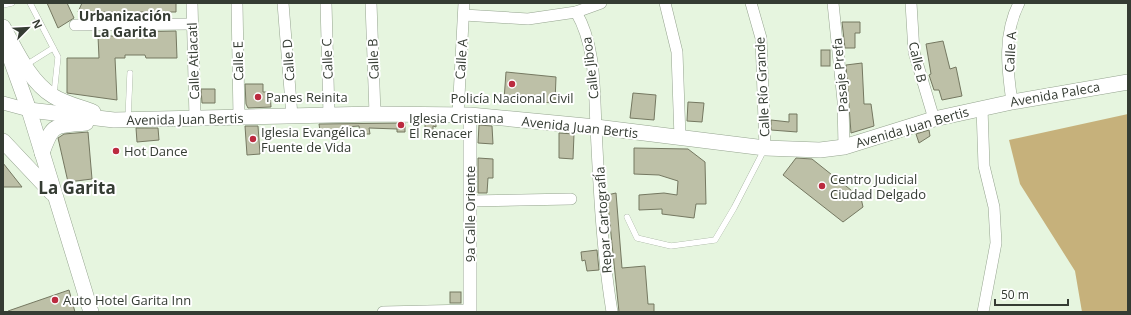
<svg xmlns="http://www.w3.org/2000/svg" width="1131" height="315" viewBox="0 0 1131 315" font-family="'Open Sans',sans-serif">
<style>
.forest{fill:#c6b17b}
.building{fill:#bdc0a7;stroke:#757861}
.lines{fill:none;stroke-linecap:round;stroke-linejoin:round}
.service-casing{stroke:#95a48f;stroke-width:6}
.minor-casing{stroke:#95a48f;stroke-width:12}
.tertiary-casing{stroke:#95a48f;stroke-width:14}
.secondary-casing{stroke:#95a48f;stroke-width:16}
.service{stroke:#fff;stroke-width:5.5}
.minor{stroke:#fff;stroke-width:11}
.tertiary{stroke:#fff;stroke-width:13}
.secondary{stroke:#fff;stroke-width:15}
.poi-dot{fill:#bb2a3f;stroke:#fff;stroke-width:1.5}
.labels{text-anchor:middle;stroke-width:4;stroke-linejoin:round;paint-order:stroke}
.street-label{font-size:13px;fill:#353c33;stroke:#fff}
.poi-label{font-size:13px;fill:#353c33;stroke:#fff;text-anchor:start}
.neighbourhood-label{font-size:14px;font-weight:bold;fill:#353c33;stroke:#fff}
.district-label{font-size:17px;font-weight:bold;fill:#353c33;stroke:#fff}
</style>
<rect width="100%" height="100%" fill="#e6f5df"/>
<path class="forest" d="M1128 114V312H1082L1075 271 1020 184 1009 140Z"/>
<g class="building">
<path d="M47 3H67L74 18 58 28Z"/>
<path d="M82 3H176V12H168L169 17H149V12H78Z"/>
<path d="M842 22H860V33H855V48H845Z"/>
<path d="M176 31 177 58H146L145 55H125V58H115L117 100 67 93V58H99L98 36H131V32Z"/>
<path d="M943 41 950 69 956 67 962 96 942 100 939 90H934L929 75 931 74 926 44Z"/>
<rect x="821" y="50" width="9" height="16"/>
<path d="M862 63 864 104H871L874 126 851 133 846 65Z"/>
<path d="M506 72 556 77 555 103 504 100Z"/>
<path d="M245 84H263V92H270L271 107 248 108 246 104Z"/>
<path d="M201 89H215V103H202Z"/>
<path d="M633 93 656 95 654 120 630 118Z"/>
<path d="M688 102 704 103 702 122 687 121Z"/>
<path d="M789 114H797V132L771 130V120L789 122Z"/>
<path d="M405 123V132H397V129L369 128 370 134H360L359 126 345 127V135L332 136V130L320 131 319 124Z"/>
<path d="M425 124H436V127L433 126V137H425Z"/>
<path d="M479 125 492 126 493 144 478 143Z"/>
<path d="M245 126H258L260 154 247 155Z"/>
<path d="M136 128H158L159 140 137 142Z"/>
<path d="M929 130 930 136 919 143 916 134Z"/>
<path d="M88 132 92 179 68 182 58 138 64 134Z"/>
<path d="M559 133 574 134 573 159 559 158Z"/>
<path d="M634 148 688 149 705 162 706 204H696L694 218 662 214V209L639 210V195L664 193 677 195 678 181 659 175 634 174Z"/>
<path d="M478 158 493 159V178H488L487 193H478Z"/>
<path d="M796 158 812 159 861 198 863 207 843 222 783 175Z"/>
<path d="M3 163 22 187H3Z"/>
<path d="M616 193 622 268 645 266 648 304H654V312H619L607 195Z"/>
<path d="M597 250 599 270 587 271 585 260 582 261 581 252Z"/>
<path d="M69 290 75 312H9L8 311Z"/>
<rect x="450" y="292" width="11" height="11"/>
</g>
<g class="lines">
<defs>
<g id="service">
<path d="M30 3 58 57 54 94"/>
<path d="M3 5 12 3"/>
<path d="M26 65 53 48"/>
<path d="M128 119 130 73"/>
<path d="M627 217 637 238 671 246 715 240 734 208 764 150"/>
</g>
<g id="minor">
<path d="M192 3 195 118"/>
<path d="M237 3 239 118"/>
<path d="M283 3 292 116"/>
<path d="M326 3 329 115"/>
<path d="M371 3 375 114"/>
<path d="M665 3 677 52 680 138"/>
<path d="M751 3 761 38 765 148"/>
<path d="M833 3 843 101 844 147"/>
<path d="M911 3 914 52 934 119"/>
<path d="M576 12C596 46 594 89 596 127 599 189 602 251 612 312"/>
<path d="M464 15 528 19 576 12 601 3"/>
<path d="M75 25 192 24"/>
<path d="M1012 102C1007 67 1003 35 1019 3"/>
<path d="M982 108 984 166 994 207 996 243 983 312"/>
<path d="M458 115 464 3"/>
<path d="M470 201 571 199"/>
<path d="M383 312 470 310"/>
</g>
<g id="tertiary">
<path d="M3 103 29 110"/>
<path d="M470 312V115"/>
</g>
<g id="secondary">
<path d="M3 27C16 50 29 81 53 96 64 103 80 107 93 112"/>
<path d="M3 38 29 110 91 312"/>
<path d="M29 110 114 120 375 114 470 115 596 127 765 148 820 150 844 147 934 119 1012 102 1128 82"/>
<path d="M3 141 52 193"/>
<path d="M42 153C53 122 55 126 86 123"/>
</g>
</defs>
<use href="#service" class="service-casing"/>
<use href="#minor" class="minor-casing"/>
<use href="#tertiary" class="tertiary-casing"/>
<use href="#secondary" class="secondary-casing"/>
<use href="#service" class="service"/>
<use href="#minor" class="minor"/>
<use href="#tertiary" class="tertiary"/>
<use href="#secondary" class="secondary"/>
</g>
<g class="poi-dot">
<circle cx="512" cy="84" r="4"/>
<circle cx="258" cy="97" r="4"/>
<circle cx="401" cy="125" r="4"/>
<circle cx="253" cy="139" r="4"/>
<circle cx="116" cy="151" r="4"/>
<circle cx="822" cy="186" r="4"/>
<circle cx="55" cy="300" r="4"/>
</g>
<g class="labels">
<g class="street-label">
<text transform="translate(1010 52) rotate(-87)" y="5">Calle A</text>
<text transform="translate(327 59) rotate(-92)" y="5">Calle C</text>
<text transform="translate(373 59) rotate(-92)" y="5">Calle B</text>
<text transform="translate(461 59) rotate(-86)" y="5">Calle A</text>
<text transform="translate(288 60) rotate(-94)" y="5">Calle D</text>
<text transform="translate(193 61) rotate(-92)" y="5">Calle Atlacatl</text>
<text transform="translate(238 61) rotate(-91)" y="5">Calle E</text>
<text transform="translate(918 62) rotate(77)" y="5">Calle B</text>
<text transform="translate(590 68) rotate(-97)" y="5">Calle Jiboa</text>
<text transform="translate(840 75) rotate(-95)" y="5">Pasaje Prefa</text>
<text transform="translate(762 87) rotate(-93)" y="5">Calle Río Grande</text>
<text transform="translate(1055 94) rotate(-10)" y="5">Avenida Paleca</text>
<text transform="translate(185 119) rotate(-1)" y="5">Avenida Juan Bertis</text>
<text transform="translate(580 127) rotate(6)" y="5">Avenida Juan Bertis</text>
<text transform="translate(912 127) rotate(-16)" y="5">Avenida Juan Bertis</text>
<text transform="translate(470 214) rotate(-90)" y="5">9a Calle Oriente</text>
<text transform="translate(603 220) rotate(-94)" y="5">Repar CartografÍa</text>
</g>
<g class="poi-label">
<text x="266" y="102">Panes Reinita</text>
<text x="512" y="103" text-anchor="middle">Policía Nacional Civil</text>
<text x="409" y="123">Iglesia Cristiana<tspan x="409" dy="15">El Renacer</tspan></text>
<text x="261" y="137">Iglesia Evangélica<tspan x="261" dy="15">Fuente de Vida</tspan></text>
<text x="124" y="156">Hot Dance</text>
<text x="830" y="184">Centro Judicial<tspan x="830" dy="15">Ciudad Delgado</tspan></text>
<text x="63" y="305">Auto Hotel Garita Inn</text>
</g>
<g class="neighbourhood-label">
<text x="125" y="21">Urbanización<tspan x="125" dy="16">La Garita</tspan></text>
</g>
<g class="district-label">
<text x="77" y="194">La Garita</text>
</g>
</g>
<rect width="1131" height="315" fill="none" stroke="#353c33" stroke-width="8"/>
<g transform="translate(28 28) rotate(66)" stroke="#ffffff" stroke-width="3" paint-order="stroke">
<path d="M0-3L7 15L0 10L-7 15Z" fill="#353c33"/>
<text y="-6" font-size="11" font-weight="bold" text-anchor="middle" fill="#353c33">N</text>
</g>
<path d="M995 299v6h73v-6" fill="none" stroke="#353c33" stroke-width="2"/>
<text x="1001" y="299" font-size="12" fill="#353c33" stroke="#ffffff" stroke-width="3" paint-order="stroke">50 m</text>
</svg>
